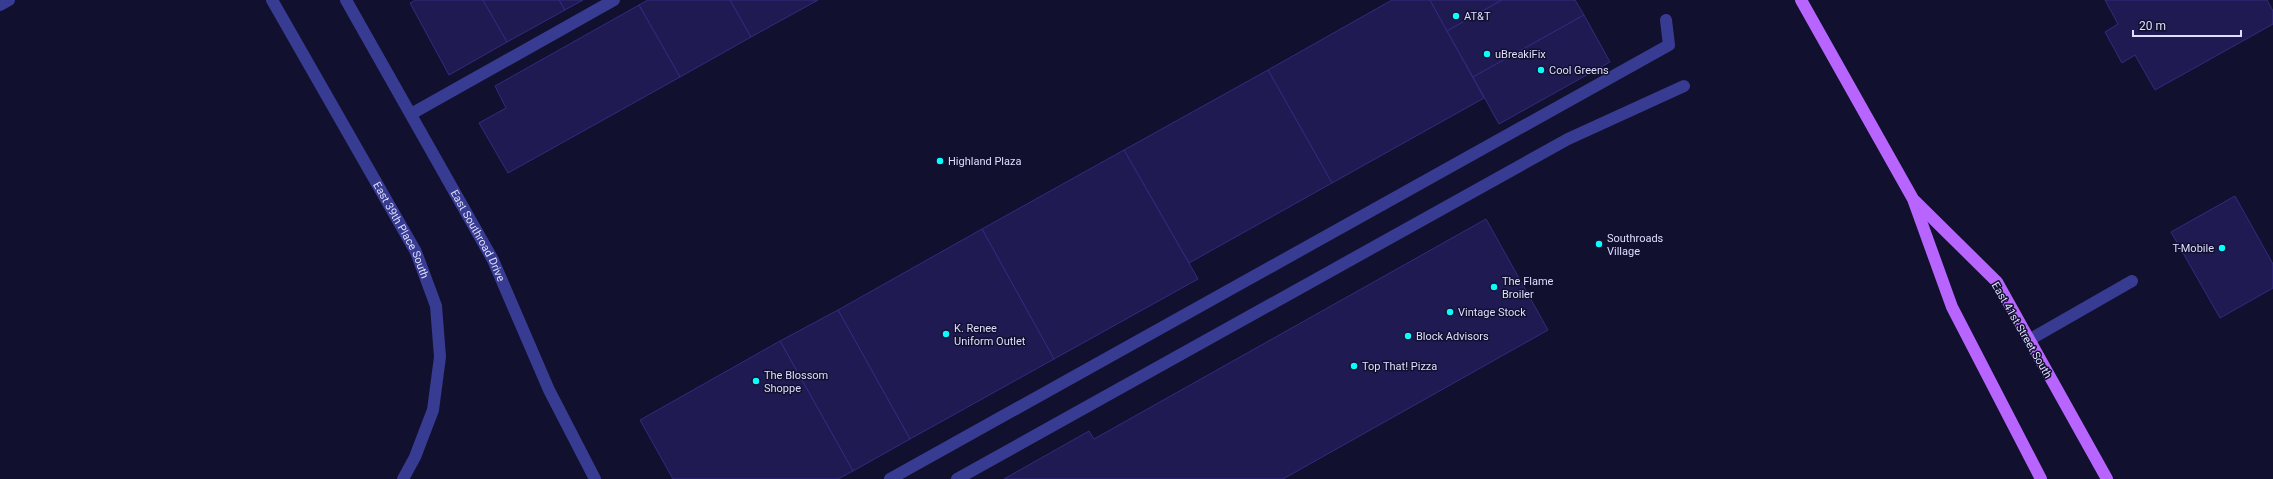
<svg xmlns="http://www.w3.org/2000/svg" width="2273" height="479" viewBox="0 0 2273 479" font-family="Roboto,sans-serif">
<style>
.building{fill:#201a52;stroke:#342a80}
.lines{fill:none;stroke-linecap:round;stroke-linejoin:round}
.minor{stroke:#373b92;stroke-width:12}
.major{stroke:#b865ff;stroke-width:12}
.poi-dot{fill:#0afcff;stroke:#12102f;stroke-width:1.5}
.labels{text-anchor:middle;stroke-width:3;stroke-linejoin:round;paint-order:stroke}
.poi-label{font-size:11px;fill:#dfdeff;stroke:#12102f;text-anchor:start}
.street-label{font-size:11px;fill:#dfdeff;stroke:#12102f}
</style>
<rect width="100%" height="100%" fill="#12102f"/>
<g class="building">
<path d="M416 0H483L507 42 449 75 410 3Z"/>
<path d="M483 0H559L565 10 507 42Z"/>
<path d="M559 0H583L565 10Z"/>
<path d="M648 0H730L751 37 680 77 639 5Z"/>
<path d="M730 0H818L751 37Z"/>
<path d="M1392 0H1430L1484 98 1332 183 1268 70Z"/>
<path d="M1430 0H1502L1447 31Z"/>
<path d="M1502 0H1575L1584 15 1473 77 1447 31Z"/>
<path d="M2105 0H2267L2273 11V24L2155 90 2135 55 2122 63 2105 32 2118 24Z"/>
<path d="M639 5 680 77 508 173 479 123 506 108 495 86Z"/>
<path d="M1584 15 1610 62 1499 124 1473 77Z"/>
<path d="M1268 70 1332 183 1189 263 1124 150Z"/>
<path d="M1124 150 1198 279 1054 359 982 229Z"/>
<path d="M2235 196 2273 264V288L2220 318 2171 232Z"/>
<path d="M1486 219 1548 330 1283 479H1004L1089 431 1094 439Z"/>
<path d="M982 229 1054 359 910 439 838 310Z"/>
<path d="M838 310 910 439 853 471 780 341Z"/>
<path d="M780 341 853 471 838 479H673L640 420Z"/>
</g>
<g class="lines">
<g class="minor">
<path id="s1" d="M272 0 416 252 436 306 440 357 433 410 415 457 403 479"/>
<path id="s2" d="M346 0 493 260 549 390 595 479"/>
<path d="M0 5 9 0"/>
<path d="M411 114 614 0"/>
<path d="M2029 340 2132 281"/>
<path d="M890 479 1669 45 1666 20"/>
<path d="M957 479 1568 139 1684 86"/>
</g>
<g class="major">
<path d="M1801 0 1913 199 1952 307 2041 479"/>
<path d="M1915 201 1997 282 2107 479"/>
</g>
</g>
<g class="poi-dot">
<circle cx="1456" cy="16" r="4"/>
<circle cx="1487" cy="54" r="4"/>
<circle cx="1541" cy="70" r="4"/>
<circle cx="940" cy="161" r="4"/>
<circle cx="1599" cy="244" r="4"/>
<circle cx="2222" cy="248" r="4"/>
<circle cx="1494" cy="287" r="4"/>
<circle cx="1450" cy="312" r="4"/>
<circle cx="946" cy="334" r="4"/>
<circle cx="1408" cy="336" r="4"/>
<circle cx="1354" cy="366" r="4"/>
<circle cx="756" cy="381" r="4"/>
</g>
<g class="labels">
<g class="poi-label">
<text x="1464" y="20">AT&amp;T</text>
<text x="1495" y="58">uBreakiFix</text>
<text x="1549" y="74">Cool Greens</text>
<text x="948" y="165">Highland Plaza</text>
<text x="1607" y="242">Southroads<tspan x="1607" dy="13">Village</tspan></text>
<text x="2214" y="252" text-anchor="end">T-Mobile</text>
<text x="1502" y="285">The Flame<tspan x="1502" dy="13">Broiler</tspan></text>
<text x="1458" y="316">Vintage Stock</text>
<text x="954" y="332">K. Renee<tspan x="954" dy="13">Uniform Outlet</tspan></text>
<text x="1416" y="340">Block Advisors</text>
<text x="1362" y="370">Top That! Pizza</text>
<text x="764" y="379">The Blossom<tspan x="764" dy="13">Shoppe</tspan></text>
</g>
<g class="street-label">
<text dy="4" stroke="none"><textPath href="#s1" startOffset="264">East 39th Place South</textPath></text>
<text dy="4" stroke="none"><textPath href="#s2" startOffset="270">East Southroad Drive</textPath></text>
<text transform="translate(2022 330) rotate(60)" y="4">East 41st Street South</text>
</g>
</g>
<path d="M2133 30v6h108v-6" fill="none" stroke="#dfdeff" stroke-width="2"/>
<text x="2139" y="30" font-size="12" fill="#dfdeff" stroke="#12102f" stroke-width="3" paint-order="stroke">20 m</text>
</svg>
